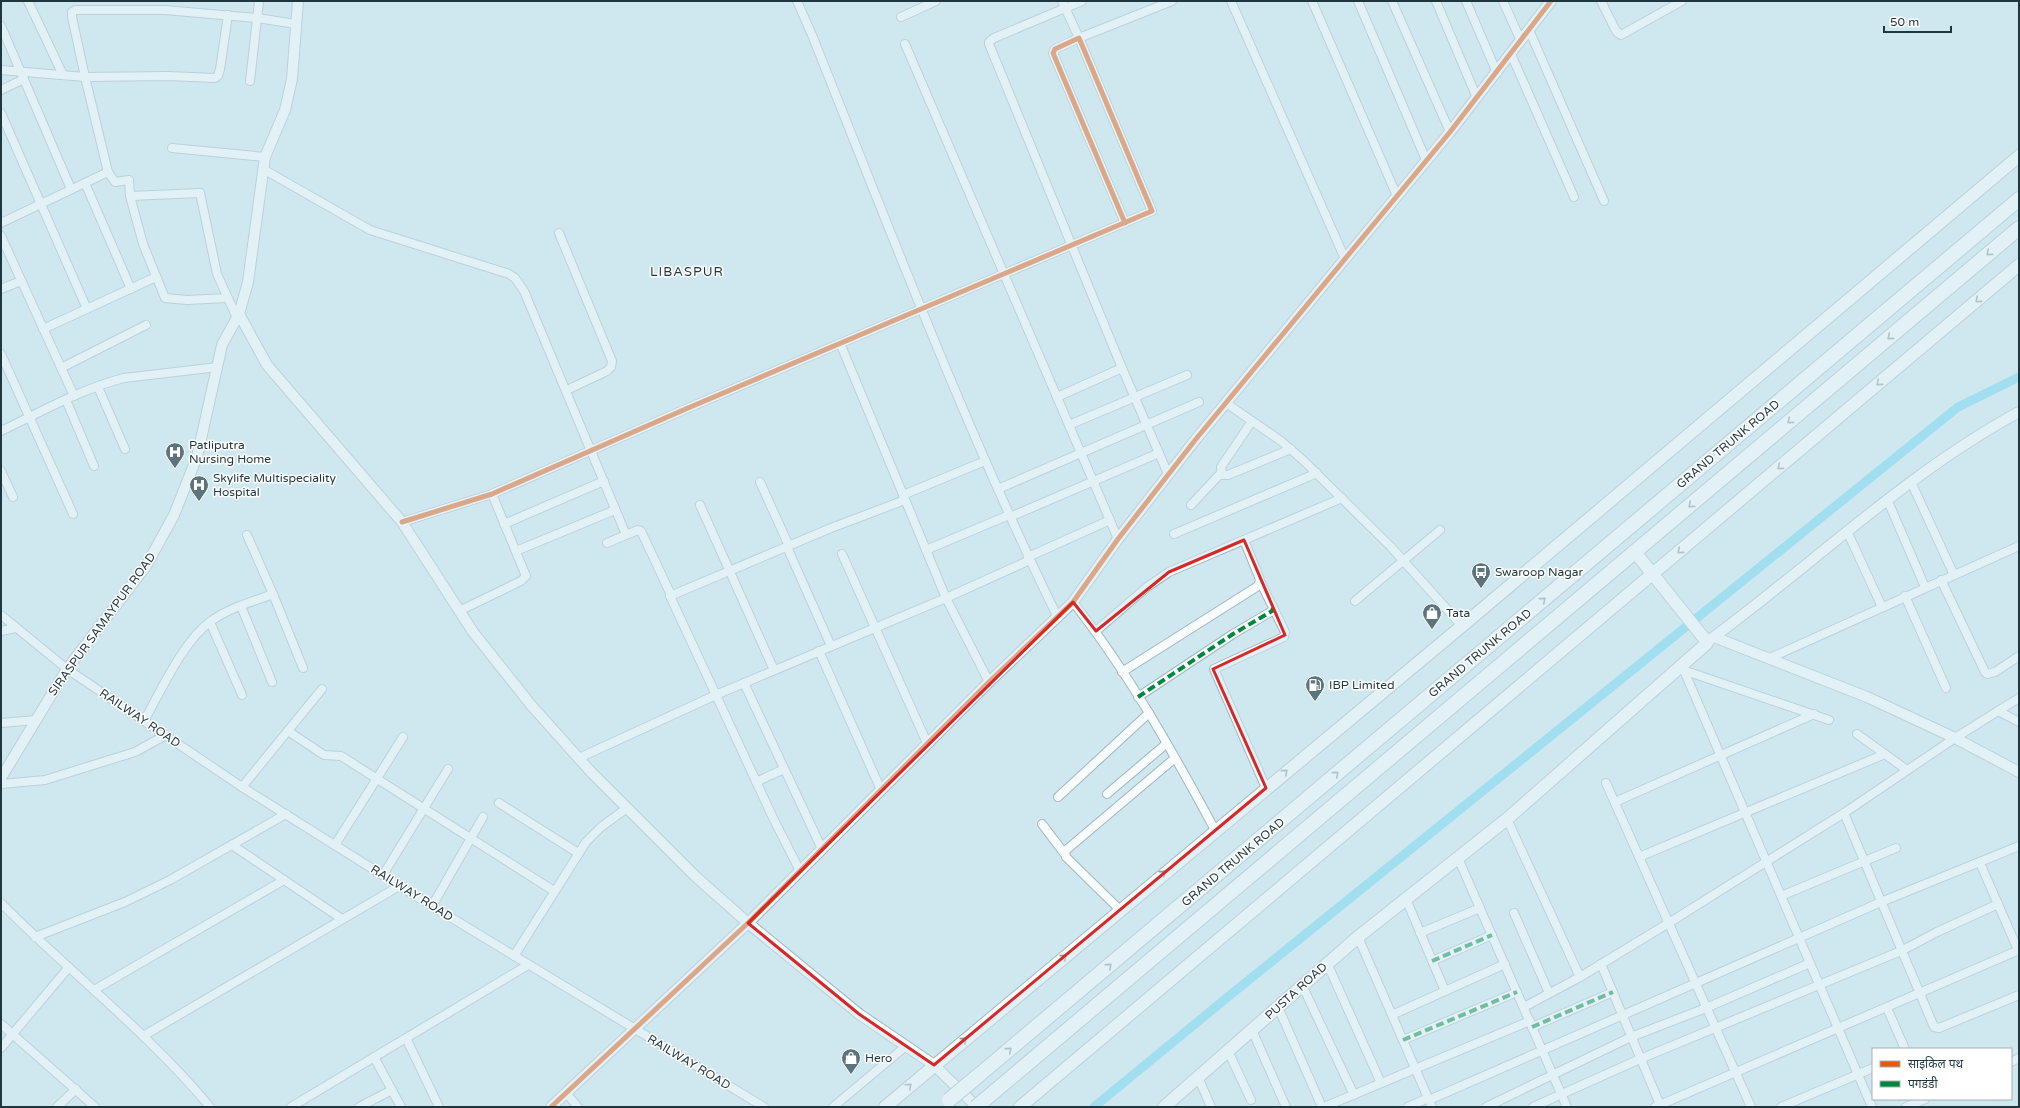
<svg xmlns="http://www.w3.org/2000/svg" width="2020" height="1108" viewBox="0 0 2020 1108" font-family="'Varela Round','Noto Sans Devanagari',sans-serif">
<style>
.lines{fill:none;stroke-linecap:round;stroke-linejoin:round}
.canal{stroke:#67d2f0;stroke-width:9}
.minor-casing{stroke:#a1b7be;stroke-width:10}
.tertiary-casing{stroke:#a1b7be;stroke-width:12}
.secondary-casing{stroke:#a1b7be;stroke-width:14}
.trunk-casing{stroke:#a1b7be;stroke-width:16}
.minor{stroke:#f8fcfd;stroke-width:8}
.tertiary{stroke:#f8fcfd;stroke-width:10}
.secondary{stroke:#f8fcfd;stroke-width:12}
.trunk{stroke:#f8fcfd;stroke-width:14}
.trunk-bridge-casing{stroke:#a1b7be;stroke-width:16;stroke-linecap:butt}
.trunk-bridge{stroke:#f8fcfd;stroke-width:14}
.quiet{stroke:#00873e;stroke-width:4;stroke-dasharray:8 4;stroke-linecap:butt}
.cycleway-casing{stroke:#fff;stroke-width:8}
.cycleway{stroke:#e8590c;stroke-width:5}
.oneway{stroke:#8c999e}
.marked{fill:none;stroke:#d62828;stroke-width:3;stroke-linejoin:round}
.labels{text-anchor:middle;stroke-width:3;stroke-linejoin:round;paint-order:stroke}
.street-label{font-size:12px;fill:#1f363e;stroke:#fff}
.poi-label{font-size:12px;fill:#1f363e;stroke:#fff;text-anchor:start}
.neighbourhood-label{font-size:13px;letter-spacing:1px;fill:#1f363e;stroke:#fff}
</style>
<rect width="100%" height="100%" fill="#cfe8f0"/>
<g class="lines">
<path class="canal" d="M1094 1107 1229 996 1958 407 2019 377"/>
<defs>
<g id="minor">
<path d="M28 1 63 75"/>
<path d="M797 1 812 35C890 230 965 428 1058 618"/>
<path d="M1062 1 1079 38 1172 1"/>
<path d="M1082 1 994 38 989 42V44L1122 368 1168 474"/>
<path d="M1231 1 1345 259"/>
<path d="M1312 1 1397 196"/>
<path d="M1358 1 1426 160"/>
<path d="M1392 1 1450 132"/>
<path d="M1436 1 1477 98"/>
<path d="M1466 1 1497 73"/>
<path d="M1503 1 1521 41"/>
<path d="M1601 1 1615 29 1618 33 1621 35 1682 1"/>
<path d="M228 15 220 69 218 76 215 78 168 76 85 77 108 172 115 182 129 180 130 196 200 193 217 274 237 318"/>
<path d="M901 17 936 1"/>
<path d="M1 26 71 189"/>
<path d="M1529 30 1604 201"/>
<path d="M905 44 1118 539"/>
<path d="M1511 54 1574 197"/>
<path d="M1 70 85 77 72 17V12L75 10H165L257 18 296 24"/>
<path d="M250 81 259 1"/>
<path d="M1 90 24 79"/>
<path d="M1 113 87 309"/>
<path d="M172 148 265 157"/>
<path d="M263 169 370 230 509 274 515 278 524 291 624 530"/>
<path d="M85 183 131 289"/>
<path d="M130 196 143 244 165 298 187 300 227 298"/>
<path d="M1 223 108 172"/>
<path d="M559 233 612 361 611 367 607 371 567 390"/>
<path d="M1 236 74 396"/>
<path d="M1 289 21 281"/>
<path d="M43 329 156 277"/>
<path d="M840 343 946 598 1030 560"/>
<path d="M1 354 73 514"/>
<path d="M61 368 146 325"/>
<path d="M98 387 125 449"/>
<path d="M1057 397 1122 368"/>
<path d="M66 400 94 466"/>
<path d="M1226 403 1281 441 1304 461 1391 547 1462 626"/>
<path d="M1252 421 1221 467 1222 475H1228L1291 449"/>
<path d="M1069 425 1187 375"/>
<path d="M1 431C41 412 81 389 124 378L218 367"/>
<path d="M1 471 13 497"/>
<path d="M760 482 789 546"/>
<path d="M1911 482 1954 575"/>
<path d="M998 489 1199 402"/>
<path d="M903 495 985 461"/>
<path d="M1887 499 1925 587"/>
<path d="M700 505 774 670"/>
<path d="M1191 505 1221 473"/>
<path d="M1010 517 1159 453"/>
<path d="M402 522 492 494 688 408 1152 211 1079 38 1055 49 1053 53 1125 223"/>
<path d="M504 524 604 481"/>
<path d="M1847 531 1882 607"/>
<path d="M1174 534 1317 473"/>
<path d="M607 543 638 530 641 531 671 595"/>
<path d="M787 547 831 646"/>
<path d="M926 550 1009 515"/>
<path d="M516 551 615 510"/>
<path d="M842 554 927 743"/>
<path d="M1028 557 1110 520"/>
<path d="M1941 580 1985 672 1987 674 1995 672 2019 656"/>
<path d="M1260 581 1285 632 1284 637 1214 669 1266 788"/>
<path d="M273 594 303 668"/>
<path d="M1905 596 1946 688"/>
<path d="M1355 601 1440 530"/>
<path d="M1073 602C1128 672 1173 752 1215 830"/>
<path d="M241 606 272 682"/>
<path d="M459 611 521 581 526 576 492 494"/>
<path d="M1 615 67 669 242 787 432 906 764 1107"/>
<path d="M210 622 242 695"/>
<path d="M1 631 16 628"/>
<path d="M1096 631 1147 587 1169 572 1342 498"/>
<path d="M819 651 881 790"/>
<path d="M1770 658 2019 546"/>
<path d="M1682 666 1872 1107"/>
<path d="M1683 670 1829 720"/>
<path d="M1122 672 1258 586 1260 581 1259 577 1244 540"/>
<path d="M744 683 822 849"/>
<path d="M1138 697 1233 634 1272 611 1273 608"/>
<path d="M1998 711 2019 722"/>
<path d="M144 721C161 691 183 641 211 621 229 608 252 602 273 594L247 535"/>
<path d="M1 723 36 720"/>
<path d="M288 731 324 755 341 756 554 891"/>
<path d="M1857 734 1907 770"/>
<path d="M579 758 718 694 946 598 989 682"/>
<path d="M756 782 784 769"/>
<path d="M1606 783C1654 891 1702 999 1751 1107"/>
<path d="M1 784 45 780 135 752 166 735"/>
<path d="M242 787 322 689"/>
<path d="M1107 794 1166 744"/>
<path d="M1058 797 1149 713"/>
<path d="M1615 802 1814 714"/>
<path d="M499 803 578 853"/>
<path d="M1844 813 1934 1027 1939 1028 2019 995"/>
<path d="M1507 819 1580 977"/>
<path d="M1042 824 1064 853"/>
<path d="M232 845 342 919"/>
<path d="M335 845 403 737"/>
<path d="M1639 857 1885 754"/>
<path d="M1458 858 1567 1107"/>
<path d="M1980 863 2018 950"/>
<path d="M800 871 774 820 670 596 831 528 905 500"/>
<path d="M383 875 448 769"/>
<path d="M1781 896 1896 848"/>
<path d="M1406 899 1445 991"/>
<path d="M1 903C69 972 148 1032 210 1107"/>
<path d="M432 906 483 817"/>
<path d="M1120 910 1066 857 1065 851 1175 758"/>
<path d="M1514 913 1549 993"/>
<path d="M1420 933 1480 908"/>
<path d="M35 937 125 902 170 880 286 814"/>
<path d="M1358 937 1432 1107"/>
<path d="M514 956 586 842 601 827 627 808"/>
<path d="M1432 961 1492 935"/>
<path d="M1327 963 1381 1083"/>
<path d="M1601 964 1661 1107"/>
<path d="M1302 985 1354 1095"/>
<path d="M94 990 284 880"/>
<path d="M1278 1007 1322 1107"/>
<path d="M1524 1007 1580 977 1667 924 1844 813 1955 738 2019 698"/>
<path d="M1887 1008 1905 1049"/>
<path d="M1392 1015 1505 964"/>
<path d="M1 1024 95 1107"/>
<path d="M1532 1027 1613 992"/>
<path d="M1252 1030 1286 1107"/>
<path d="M143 1036 401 885"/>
<path d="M406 1038 439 1107"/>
<path d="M1403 1040 1517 992"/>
<path d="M1 1048 69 967"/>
<path d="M1228 1051 1251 1100"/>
<path d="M374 1057 401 1107"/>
<path d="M2011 1062 2019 1058"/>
<path d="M1198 1077 1211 1107"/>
<path d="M566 1093 578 1107"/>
<path d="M1429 1100 1881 902 2019 846"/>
<path d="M57 1107 76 1089"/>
<path d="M291 1107 528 965"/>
<path d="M359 1107 392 1090"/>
<path d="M833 1107 906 1046"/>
<path d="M1324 1107 1530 1021"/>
<path d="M1408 1107 1428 1098"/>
<path d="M1486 1107 1631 1037 1706 1008 1810 963"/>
<path d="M1533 1107 1640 1059 1901 951 1937 932 1998 904"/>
<path d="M1655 1107 2019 950"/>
<path d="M1781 1107 1873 1068"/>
<path d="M1906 1107 1925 1099"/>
</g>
<g id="tertiary">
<path d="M239 314 267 365 402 522 473 632 531 705 591 772 695 876 748 923 859 1014 934 1065 977 1107"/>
<path d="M1714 637 1867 697 1955 738 2019 772"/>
<path d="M1707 642C1811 566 1905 474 2019 412"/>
<path d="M1 778 67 669 146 566 174 515 197 457 222 345 239 314 248 282 265 157 285 110 292 79 298 1"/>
<path d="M551 1107 748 923 989 682 1073 602 1118 539 1196 439 1450 132 1551 1"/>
</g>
<g id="secondary">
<path d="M885 1107 1462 626 2019 156"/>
<path d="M1020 1107 2019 265"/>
<path d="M1164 1107 1358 937 1507 819 1706 644 1707 642 1635 552"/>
</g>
<g id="trunk">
<path d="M979 1075 2019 199"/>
<path d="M995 1091 2019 228"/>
</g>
</defs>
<use href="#minor" class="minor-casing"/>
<use href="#tertiary" class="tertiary-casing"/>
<use href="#secondary" class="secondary-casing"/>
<use href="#trunk" class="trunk-casing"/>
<use href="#minor" class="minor"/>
<use href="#tertiary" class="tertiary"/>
<use href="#secondary" class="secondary"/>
<use href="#trunk" class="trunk"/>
<defs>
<g id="trunk-bridge">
<path d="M949 1100 979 1075"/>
<path d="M976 1107 995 1091"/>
</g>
</defs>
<use href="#trunk-bridge" class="trunk-bridge-casing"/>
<use href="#trunk-bridge" class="trunk-bridge"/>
<g class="quiet">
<path d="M1138 697 1233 634 1272 611 1273 608"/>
<path d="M1432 961 1492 935"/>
<path d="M1532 1027 1613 992"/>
<path d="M1403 1040 1517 992"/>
</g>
<defs>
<g id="cycleway">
<path d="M402 522 492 494 688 408 1152 211 1079 38 1055 49 1053 53 1125 223"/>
<path d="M551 1107 748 923 989 682 1073 602 1118 539 1196 439 1450 132 1551 1"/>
</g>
</defs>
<use href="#cycleway" class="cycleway-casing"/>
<use href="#cycleway" class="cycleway"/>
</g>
<defs><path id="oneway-chevron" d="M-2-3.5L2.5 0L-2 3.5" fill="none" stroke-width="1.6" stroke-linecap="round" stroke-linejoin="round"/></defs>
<g class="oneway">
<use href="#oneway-chevron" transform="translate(1989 253) rotate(140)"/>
<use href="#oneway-chevron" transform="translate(1978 300) rotate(140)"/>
<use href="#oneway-chevron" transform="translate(1890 337) rotate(140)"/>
<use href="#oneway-chevron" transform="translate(1879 383) rotate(140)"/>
<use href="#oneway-chevron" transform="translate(1790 421) rotate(140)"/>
<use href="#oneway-chevron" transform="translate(1780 467) rotate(140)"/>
<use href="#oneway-chevron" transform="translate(1691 505) rotate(140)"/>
<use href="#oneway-chevron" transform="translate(1680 551) rotate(140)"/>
<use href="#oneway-chevron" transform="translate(1543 600) rotate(-40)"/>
<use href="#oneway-chevron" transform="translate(1285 772) rotate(-40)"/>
<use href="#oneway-chevron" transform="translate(1336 774) rotate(-40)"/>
<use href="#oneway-chevron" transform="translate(1163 873) rotate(-40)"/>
<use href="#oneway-chevron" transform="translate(1064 957) rotate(-40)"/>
<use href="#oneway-chevron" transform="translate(1109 966) rotate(-40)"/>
<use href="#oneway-chevron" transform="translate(964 1040) rotate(-40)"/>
<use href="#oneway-chevron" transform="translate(1009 1050) rotate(-40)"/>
<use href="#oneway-chevron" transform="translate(909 1086) rotate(-40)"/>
</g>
<path d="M0 0H2020V1108H0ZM1244 540 1285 635 1213 669 1266 788 934 1065 859 1014 748 923 1073 602 1096 631 1169 572Z" fill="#cfe8f0" fill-opacity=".55" fill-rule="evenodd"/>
<path class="marked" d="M1244 540 1285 635 1213 669 1266 788 934 1065 859 1014 748 923 1073 602 1096 631 1169 572Z"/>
<defs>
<symbol id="hospital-pin" viewBox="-11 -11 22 30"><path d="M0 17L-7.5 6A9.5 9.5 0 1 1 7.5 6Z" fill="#5d747c" stroke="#fff"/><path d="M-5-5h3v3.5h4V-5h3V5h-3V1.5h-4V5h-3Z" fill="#fff"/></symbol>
<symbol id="bus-pin" viewBox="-11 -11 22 30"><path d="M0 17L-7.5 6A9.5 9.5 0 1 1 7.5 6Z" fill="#5d747c" stroke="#fff"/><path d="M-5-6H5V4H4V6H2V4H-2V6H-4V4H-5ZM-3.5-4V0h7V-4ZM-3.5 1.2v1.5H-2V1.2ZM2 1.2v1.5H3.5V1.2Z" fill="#fff"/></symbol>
<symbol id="shop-pin" viewBox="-11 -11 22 30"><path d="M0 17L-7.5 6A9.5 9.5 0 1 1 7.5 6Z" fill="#5d747c" stroke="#fff"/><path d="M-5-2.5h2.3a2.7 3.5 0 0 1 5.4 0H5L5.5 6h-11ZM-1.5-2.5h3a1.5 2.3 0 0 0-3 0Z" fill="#fff"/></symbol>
<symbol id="fuel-pin" viewBox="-11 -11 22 30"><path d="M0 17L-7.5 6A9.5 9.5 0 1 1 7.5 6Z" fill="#5d747c" stroke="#fff"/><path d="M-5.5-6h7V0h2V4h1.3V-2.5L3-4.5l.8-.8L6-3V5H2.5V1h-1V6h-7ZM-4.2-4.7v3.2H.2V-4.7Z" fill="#fff"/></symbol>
</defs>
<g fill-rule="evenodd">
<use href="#hospital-pin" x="164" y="441" width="22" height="30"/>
<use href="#hospital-pin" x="188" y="474" width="22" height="30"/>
<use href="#bus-pin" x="1470" y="561" width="22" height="30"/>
<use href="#shop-pin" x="1421" y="602" width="22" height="30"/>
<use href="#fuel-pin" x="1304" y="674" width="22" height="30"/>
<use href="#shop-pin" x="840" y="1047" width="22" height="30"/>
</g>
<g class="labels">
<g class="street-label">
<text transform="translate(1728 444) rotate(-40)" y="4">GRAND TRUNK ROAD</text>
<text transform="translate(102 624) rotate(-54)" y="4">SIRASPUR SAMAYPUR ROAD</text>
<text transform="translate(1480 653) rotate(-40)" y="4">GRAND TRUNK ROAD</text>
<text transform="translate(140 718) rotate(34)" y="4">RAILWAY ROAD</text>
<text transform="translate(1233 862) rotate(-40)" y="4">GRAND TRUNK ROAD</text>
<text transform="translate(412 893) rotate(32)" y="4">RAILWAY ROAD</text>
<text transform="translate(1296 991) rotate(-42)" y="4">PUSTA ROAD</text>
<text transform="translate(689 1062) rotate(31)" y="4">RAILWAY ROAD</text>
</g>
<g class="poi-label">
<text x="189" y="449">Patliputra<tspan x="189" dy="14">Nursing Home</tspan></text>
<text x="213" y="482">Skylife Multispeciality<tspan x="213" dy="14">Hospital</tspan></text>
<text x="1495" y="576">Swaroop Nagar</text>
<text x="1446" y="617">Tata</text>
<text x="1329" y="689">IBP Limited</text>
<text x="865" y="1062">Hero</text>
</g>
<g class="neighbourhood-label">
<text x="687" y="276">LIBASPUR</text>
</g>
</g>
<rect width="2020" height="1108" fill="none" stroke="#1f363e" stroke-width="4"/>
<rect x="1872" y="1048" width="140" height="52" fill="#ffffff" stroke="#a5afb2"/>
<rect x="1880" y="1061" width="20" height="6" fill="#e8590c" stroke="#a5afb2"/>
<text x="1908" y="1068" font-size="12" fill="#1f363e">साइकिल पथ</text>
<rect x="1880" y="1081" width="20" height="6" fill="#00873e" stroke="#a5afb2"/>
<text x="1908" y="1088" font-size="12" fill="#1f363e">पगडंडी</text>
<path d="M1884 26v6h67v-6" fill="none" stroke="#1f363e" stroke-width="2"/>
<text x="1890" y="26" font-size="12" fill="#1f363e" stroke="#ffffff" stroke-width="3" paint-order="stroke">50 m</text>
</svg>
